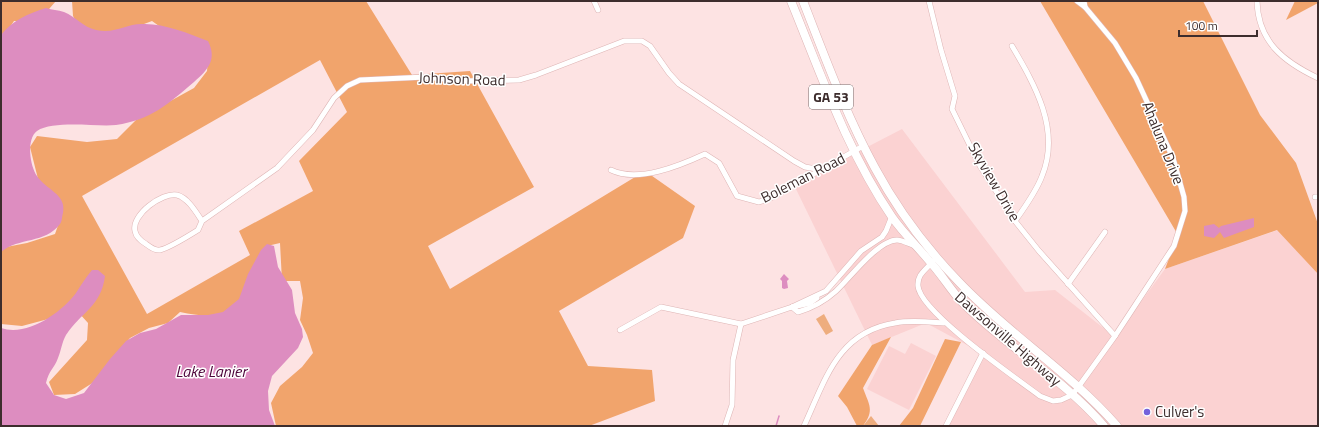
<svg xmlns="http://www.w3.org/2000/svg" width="1319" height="427" viewBox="0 0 1319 427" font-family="'Titillium Web',sans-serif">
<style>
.built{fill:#fbd2d2}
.green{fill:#eead7e}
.forest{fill:#f1a46c;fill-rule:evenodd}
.water{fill:#dd8dc0}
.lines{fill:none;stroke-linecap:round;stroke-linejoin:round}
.stream{stroke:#dd8dc0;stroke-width:1.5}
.minor-casing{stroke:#deb5b5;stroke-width:6}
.primary-casing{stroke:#deb5b5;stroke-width:9}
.minor{stroke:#fff;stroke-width:5}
.primary{stroke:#fff;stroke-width:8}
.poi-dot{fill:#7462dc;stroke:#fff;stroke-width:1.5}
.labels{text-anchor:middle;stroke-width:3;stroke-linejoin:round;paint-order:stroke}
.shield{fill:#fff;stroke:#776c6c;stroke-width:1}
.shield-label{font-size:14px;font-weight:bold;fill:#3d2d2d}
.street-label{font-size:15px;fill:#3d2d2d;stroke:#fff}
.poi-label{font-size:15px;fill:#3d2d2d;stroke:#fff;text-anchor:start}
.water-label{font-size:16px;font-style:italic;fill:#4c0339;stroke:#fff}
</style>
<rect width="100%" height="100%" fill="#fde3e3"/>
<g class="built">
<path d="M902 129 1025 292 1055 290 1115 337 1165 269 1278 230 1318 274V426H943L980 352 926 323 872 345 794 185Z"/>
<path d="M911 343 936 356 909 410 867 389 889 346 905 354Z"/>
</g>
<g class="green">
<path d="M824 314 833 331 826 335 816 319Z"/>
<path d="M871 416 879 426H863Z"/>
</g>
<g class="forest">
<path d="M1 1H56C40 20 38 21 14 21L1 40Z"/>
<path d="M72 1H366L412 75 470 71 534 187 428 246 450 289 645 171 695 206 683 238 559 311 588 366 652 370 655 401 589 426H276L271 403 280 386 302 367 313 353 307 335 300 320 303 298 300 281H282L280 243 267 246C245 295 243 326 180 312L168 323 149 328 130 338 94 382 75 394 54 395 49 382 87 340 88 323 79 313 52 318 22 326 1 324V248L27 243 55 234 62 214 43 199 30 147 37 136 87 142 117 139 136 120 194 88 207 71 209 48 166 31 152 21 104 39 82 32 73 16ZM320 60 347 112 299 161 313 191 239 231 250 255 147 314 82 196Z"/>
<path d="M1040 1H1203L1260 115 1296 163 1318 224V274L1277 230 1165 269 1178 235Z"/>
<path d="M1295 1H1318V3L1286 20Z"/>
<path d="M891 337 863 388C869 405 875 410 863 426H857L847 407 838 396 872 345Z"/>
<path d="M945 339 961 342 920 426H899L913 408Z"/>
</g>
<g class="water">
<path d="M46 8C52 10 58 10 64 12 76 17 83 27 96 30 116 34 125 24 142 24 163 23 188 33 208 41 217 59 209 69 194 82 168 104 151 120 116 125 96 127 54 120 37 131 26 139 30 166 37 176 46 190 67 194 63 213 62 216 62 222 60 224 45 244 19 237 1 252V35C13 20 27 14 46 8Z"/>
<path d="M1254 218V227L1224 238 1220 232 1214 238 1204 236V226L1214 224 1219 228 1221 226Z"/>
<path d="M267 244 274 246 278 267 292 290 295 313 302 329 303 337 298 348 272 376 268 391 269 410 275 426H1V328C27 337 61 313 76 293 81 285 86 277 92 270H98L105 276C101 307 81 312 66 335 62 342 61 351 58 358 54 369 49 370 46 383L54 395 66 399 84 393 110 359 126 341 140 333 156 329 181 315H208L223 312 239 299 248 274 261 250Z"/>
<path d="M784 274 789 279 787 281 788 288 784 289 782 288V281L780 279Z"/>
</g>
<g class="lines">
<path class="stream" d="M776 426 779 416"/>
<defs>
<g id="minor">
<path d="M594 1 598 10"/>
<path d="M929 1 941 50 955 96 952 109 980 166 1015 221 1039 251 1115 336"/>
<path d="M1077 1 1085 7"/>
<path d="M1257 1C1258 42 1284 62 1318 78"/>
<path d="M1012 46C1035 85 1061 130 1042 176 1036 192 1025 207 1015 221"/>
<path d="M611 170C638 183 679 166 705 154L719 163 737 196 759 202 771 198 863 146"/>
<path d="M1315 197H1318"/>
<path d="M202 221C196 212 188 198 177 195 162 192 131 215 135 231 136 237 141 241 146 244 150 247 155 251 160 250 169 248 190 235 198 230L202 221 277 168 313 130 334 98 347 86 360 80 426 77 464 81 519 80 536 75 624 41H642L650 46 669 73 679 84 794 161 805 167 822 170"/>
<path d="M933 261C926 270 917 274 918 286 920 312 1016 378 1040 396L1053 401 1061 400 1072 395 1079 386 1115 336 1174 246 1185 211 1184 197 1173 158 1136 78 1115 43 1085 7 1084 1"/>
<path d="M1068 284 1105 232"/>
<path d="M792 307 798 312C812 308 825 301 836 291 849 279 878 240 897 240 902 240 909 244 915 246"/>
<path d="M793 307 810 303 817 298"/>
<path d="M620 330 661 307 741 324 792 307 826 291 861 251 882 237 886 231 892 216"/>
<path d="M725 426 732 405 733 360 741 324"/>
<path d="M804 426C825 381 837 332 895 323 911 320 928 322 944 323"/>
<path d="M946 426 983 353"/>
</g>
<g id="primary">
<path d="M791 1C821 74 847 151 892 217 904 234 918 247 931 263 942 275 950 289 961 301 1005 346 1063 378 1104 426"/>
<path d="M803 1C825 57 846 115 875 168 897 209 926 248 959 282 1008 334 1070 372 1117 426"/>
</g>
</defs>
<use href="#minor" class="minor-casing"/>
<use href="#primary" class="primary-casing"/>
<use href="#minor" class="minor"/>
<use href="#primary" class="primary"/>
</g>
<circle class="poi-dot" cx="1147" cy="412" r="4"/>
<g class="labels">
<rect class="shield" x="809" y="85" width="44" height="24" rx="3"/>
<g class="shield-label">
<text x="831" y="102">GA 53</text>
</g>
<g class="street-label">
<text transform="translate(462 79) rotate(2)" y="5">Johnson Road</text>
<text transform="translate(1163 143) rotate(68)" y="5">Ahaluna Drive</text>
<text transform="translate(803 178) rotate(-27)" y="5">Boleman Road</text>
<text transform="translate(994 182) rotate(60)" y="5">Skyview Drive</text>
<text transform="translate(1008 339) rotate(41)" y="5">Dawsonville Highway</text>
</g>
<g class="poi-label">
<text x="1155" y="417">Culver's</text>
</g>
<g class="water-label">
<text x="211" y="377">Lake Lanier</text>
</g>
</g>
<rect width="1319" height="427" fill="none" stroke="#3d2d2d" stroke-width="4"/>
<path d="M1179 30v6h78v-6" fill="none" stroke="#3d2d2d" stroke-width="2"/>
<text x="1185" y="30" font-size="12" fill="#3d2d2d" stroke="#ffffff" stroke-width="3" paint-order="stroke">100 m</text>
</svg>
